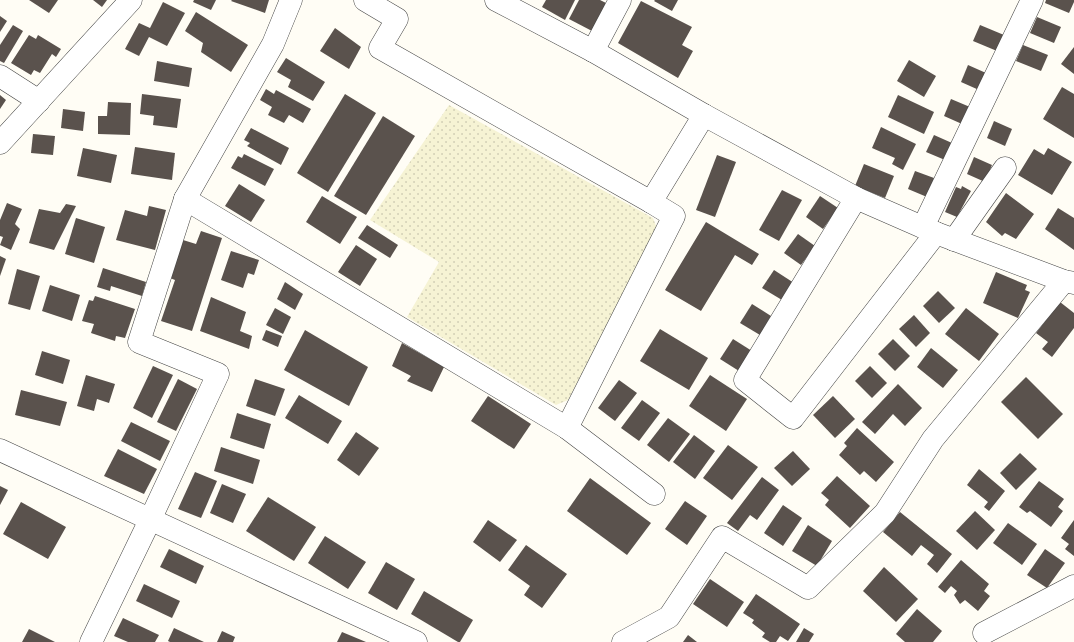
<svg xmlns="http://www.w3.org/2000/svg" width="1074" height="642" viewBox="0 0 1074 642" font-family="'Crimson Pro',serif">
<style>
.farmland{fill:url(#farmland-dots)}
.building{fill:#5a524d}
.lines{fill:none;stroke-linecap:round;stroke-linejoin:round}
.minor-casing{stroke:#444;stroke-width:23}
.tertiary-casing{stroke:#444;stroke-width:23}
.minor{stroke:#fff;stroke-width:22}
.tertiary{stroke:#fff;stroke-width:22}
</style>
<defs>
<pattern id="farmland-dots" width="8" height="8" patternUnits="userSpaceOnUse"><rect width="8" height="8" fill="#f6f3d4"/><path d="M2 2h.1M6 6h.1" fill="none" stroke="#d2cfb5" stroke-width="1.8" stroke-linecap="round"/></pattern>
</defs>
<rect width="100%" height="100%" fill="#fffdf5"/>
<path class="farmland" d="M449 105 653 218 658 231 568 400 556 405 407 317 439 262 370 220Z"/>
<g class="building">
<path d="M29 0H58L49 13Z"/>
<path d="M93 0H107L102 7Z"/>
<path d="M194 0H216L211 10 193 2Z"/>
<path d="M232 0H269L265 13 231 1Z"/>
<path d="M546 0H575L565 20 542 7Z"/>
<path d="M579 0H600L606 3 592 31 569 19Z"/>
<path d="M655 0H678L672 11 654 1Z"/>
<path d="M1046 0H1074V2L1069 13 1045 3Z"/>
<path d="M641 1 692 27 682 45 693 51 678 78 618 43Z"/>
<path d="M163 2 185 13 167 46 149 37 139 56 125 49 139 23 150 28Z"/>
<path d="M196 12 248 45 231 72 201 52 203 43 185 31Z"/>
<path d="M0 16 7 21 0 32Z"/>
<path d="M1037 17 1061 27 1054 43 1030 33Z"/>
<path d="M13 25 23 31 4 63 0 61V45Z"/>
<path d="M980 25 1004 35 997 51 973 41Z"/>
<path d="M335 28 361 47 349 69 320 51Z"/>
<path d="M29 35 36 39 38 35 61 49 56 57 52 54 40 73 34 70 31 75 11 63Z"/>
<path d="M1023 45 1048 55 1041 71 1016 61Z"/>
<path d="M1074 47V74L1061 64Z"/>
<path d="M286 58 325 82 313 101 288 87 291 80 277 72Z"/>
<path d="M909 60 936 76 924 97 897 81Z"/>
<path d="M157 61 192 68 189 87 154 81Z"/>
<path d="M968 65 986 73 979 90 961 82Z"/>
<path d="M1062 87 1074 94V138L1043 119Z"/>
<path d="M266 89 274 94 276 90 311 109 303 123 289 115 284 123 268 115 272 107 260 100Z"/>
<path d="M142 94 181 99 177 128 153 125 154 116 140 114Z"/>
<path d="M345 94 376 113 328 192 297 173Z"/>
<path d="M0 95 6 100 0 109Z"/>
<path d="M898 95 934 112 924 134 888 117Z"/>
<path d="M951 99 970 107 962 124 944 116Z"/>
<path d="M108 102 131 103 130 135 98 134V116H107Z"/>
<path d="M63 109 85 112 83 131 61 128Z"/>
<path d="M383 116 415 136 366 215 334 196Z"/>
<path d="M994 121 1012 129 1005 146 987 138Z"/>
<path d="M881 127 916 144 903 170 892 164 895 158 872 148Z"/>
<path d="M251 128 289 148 281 165 247 146 250 143 244 140Z"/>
<path d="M33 134 55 136 53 155 31 153Z"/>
<path d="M934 135 952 143 945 160 926 152Z"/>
<path d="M135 147 175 153 172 180 131 174Z"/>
<path d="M83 148 117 155 111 183 77 176Z"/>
<path d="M1048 148 1072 162 1052 195 1018 175 1034 149 1044 155Z"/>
<path d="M244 154 274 169 265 186 231 168 238 156 242 158Z"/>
<path d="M717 155 736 162 715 217 696 210Z"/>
<path d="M974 157 992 165 985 182 967 174Z"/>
<path d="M864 164 894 176 885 198 855 186Z"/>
<path d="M915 171 934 178 927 197 908 189Z"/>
<path d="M239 184 265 200 251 222 225 206Z"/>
<path d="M962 186 971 191 957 217 945 212 956 187 961 189Z"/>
<path d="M782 190 802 200 779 241 759 230Z"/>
<path d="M1006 193 1034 214 1016 239 1005 233 1002 236 986 222Z"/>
<path d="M322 196 357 217 340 244 306 222Z"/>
<path d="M820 196 838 208 823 229 806 217Z"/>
<path d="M7 203 22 209 15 224 20 229 11 250 0 245 3 237 0 236V220Z"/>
<path d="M66 204 76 206 54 250 29 243 39 209 60 213Z"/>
<path d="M149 206 166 210 155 250 116 240 125 210 147 216Z"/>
<path d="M1058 208 1074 218V250L1045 229Z"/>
<path d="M76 218 105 227 94 263 65 254Z"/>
<path d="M706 222 759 254 752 265 735 255 701 311 665 290Z"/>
<path d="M367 225 398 245 390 258 358 238Z"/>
<path d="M201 231 222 238 192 331 161 321 175 280 170 278 183 240 196 244Z"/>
<path d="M798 234 815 246 801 265 784 253Z"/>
<path d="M356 245 377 259 360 286 338 272Z"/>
<path d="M231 251 259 260 254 275 248 273 243 288 221 280Z"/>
<path d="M0 256 6 259 0 276Z"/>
<path d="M103 268 146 282 142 296 111 286 110 291 97 287Z"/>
<path d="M17 269 40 276 30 310 8 304Z"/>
<path d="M774 270 794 283 782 300 762 288Z"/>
<path d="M996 272 1027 285 1025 290 1030 292 1018 318 983 303Z"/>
<path d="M285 282 303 294 295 310 277 299Z"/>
<path d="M50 285 80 295 72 321 42 311Z"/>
<path d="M938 291 955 308 939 323 923 306Z"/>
<path d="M95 296 135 309 125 338 116 336 115 341 91 333 94 324 82 321 89 300 93 301Z"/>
<path d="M211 297 246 312 240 331 252 336 249 349 200 331Z"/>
<path d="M1060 302 1074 313V328L1052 357 1042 349 1048 342 1036 333Z"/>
<path d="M752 304 771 316 760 335 740 323Z"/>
<path d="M275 308 291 317 283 334 266 325Z"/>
<path d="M966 308 999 334 979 361 945 334Z"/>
<path d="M914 315 930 333 916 347 899 329Z"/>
<path d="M660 329 708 358 689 390 640 361Z"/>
<path d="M266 330 282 336 278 347 262 340Z"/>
<path d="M305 330 368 367 349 406 284 370Z"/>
<path d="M733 339 752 351 739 371 720 359Z"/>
<path d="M893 339 910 356 895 371 878 354Z"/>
<path d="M402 343 444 367 432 392 407 381 411 376 392 366Z"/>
<path d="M931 348 958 370 943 388 917 367Z"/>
<path d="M42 351 70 360 63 384 35 375Z"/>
<path d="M153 366 173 375 152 418 133 408Z"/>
<path d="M870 366 887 383 872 398 855 381Z"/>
<path d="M86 375 115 384 109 403 97 399 94 411 77 406Z"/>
<path d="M710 375 747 399 726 431 689 406Z"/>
<path d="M1026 377 1063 414 1038 439 1001 402Z"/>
<path d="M178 379 197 389 176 431 157 422Z"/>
<path d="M255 379 285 389 275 416 246 406Z"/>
<path d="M619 380 637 393 615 421 598 408Z"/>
<path d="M898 384 922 408 905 426 893 414 875 434 862 422Z"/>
<path d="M21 390 67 402 60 426 15 415Z"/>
<path d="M299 395 342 421 328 444 285 418Z"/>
<path d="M488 396 531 424 514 449 471 421Z"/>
<path d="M833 396 855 419 835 438 813 415Z"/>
<path d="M642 400 660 413 639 441 621 428Z"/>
<path d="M237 413 271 424 264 449 230 438Z"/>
<path d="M668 418 690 434 669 462 647 445Z"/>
<path d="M131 422 170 441 160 461 121 441Z"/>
<path d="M857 428 894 462 876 482 864 471 860 475 839 455 847 446 844 443Z"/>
<path d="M356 432 379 448 359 476 337 460Z"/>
<path d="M694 435 715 451 695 479 673 462Z"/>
<path d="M728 445 758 467 732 500 703 478Z"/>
<path d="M221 447 260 460 253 484 214 471Z"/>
<path d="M118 449 157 469 144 494 104 476Z"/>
<path d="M793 451 810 469 792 486 774 468Z"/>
<path d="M1020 453 1037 469 1016 490 1000 473Z"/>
<path d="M979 469 1005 491 989 511 984 507 988 502 967 485Z"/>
<path d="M195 472 217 481 201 518 178 509Z"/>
<path d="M837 476 870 506 850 528 825 505 829 500 821 493Z"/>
<path d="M762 477 779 490 757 520 750 515 738 531 727 523Z"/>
<path d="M590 478 651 523 627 555 567 511Z"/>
<path d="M1039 481 1064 499 1058 507 1063 511 1051 527 1030 511 1027 513 1019 507Z"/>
<path d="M222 484 246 494 233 523 210 513Z"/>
<path d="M0 486 8 490 0 505Z"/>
<path d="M268 497 316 527 294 561 246 531Z"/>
<path d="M685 501 707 516 687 545 665 529Z"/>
<path d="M21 502 66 527 48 559 3 534Z"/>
<path d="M783 505 802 518 783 546 764 533Z"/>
<path d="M975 511 995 530 977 550 956 531Z"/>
<path d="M900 512 952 554 937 573 927 564 934 555 921 545 912 556 883 532Z"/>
<path d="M488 520 517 540 500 562 473 542Z"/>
<path d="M1074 520V556L1065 549 1069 544 1061 538Z"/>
<path d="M1008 523 1037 544 1022 565 993 543Z"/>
<path d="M808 525 832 541 817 566 792 551Z"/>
<path d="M325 536 366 562 348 589 308 563Z"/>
<path d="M526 545 567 574 542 608 524 595 530 586 508 570Z"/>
<path d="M169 549 204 566 196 584 160 567Z"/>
<path d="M1045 549 1065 563 1047 588 1027 575Z"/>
<path d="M961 560 989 584 984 591 990 596 978 611 965 600 960 604 954 595 957 591 951 586 945 593 938 587Z"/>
<path d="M386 562 415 579 397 610 368 593Z"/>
<path d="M884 567 918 599 896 622 863 591Z"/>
<path d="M710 579 744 602 727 627 693 604Z"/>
<path d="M144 584 180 601 172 618 136 601Z"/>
<path d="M424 591 473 620 460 642H458L411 614Z"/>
<path d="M756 594 800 624 788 641 780 636 776 642H770L762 637 765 633 752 623 754 620 743 613Z"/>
<path d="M917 609 942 631 933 642H905L896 634Z"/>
<path d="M123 618 159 635 155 642H128L114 636Z"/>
<path d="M174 628 204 642H170L168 641Z"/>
<path d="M804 628 814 634 809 642H796Z"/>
<path d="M29 629 55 642H22Z"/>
<path d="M222 631 235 637 233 642H217Z"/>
<path d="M342 632 366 642H337Z"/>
<path d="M688 635 697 642H683Z"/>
</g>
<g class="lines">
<defs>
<g id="minor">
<path d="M365 0 397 19 380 48 651 202"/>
<path d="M496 0 593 51 704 115 856 198 936 233 1064 281 1074 283"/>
<path d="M593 51 620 0"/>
<path d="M0 76 39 101"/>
<path d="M856 198 745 380 793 418 936 233"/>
<path d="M185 199 567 428 654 494"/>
<path d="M923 227 1032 0"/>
<path d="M954 240 1005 168"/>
<path d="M567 428 674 216 651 202 704 115"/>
<path d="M0 450 416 642"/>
<path d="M984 633 1074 586"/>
<path d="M91 642 150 520 218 374 139 342 185 199 273 44 291 0"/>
<path d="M623 642 669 617 722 537 808 588 885 513 933 439 1064 281"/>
</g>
<path id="tertiary" d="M0 143 131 0"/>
</defs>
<use href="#minor" class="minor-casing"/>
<use href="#tertiary" class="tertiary-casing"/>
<use href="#minor" class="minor"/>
<use href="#tertiary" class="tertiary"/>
</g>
</svg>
